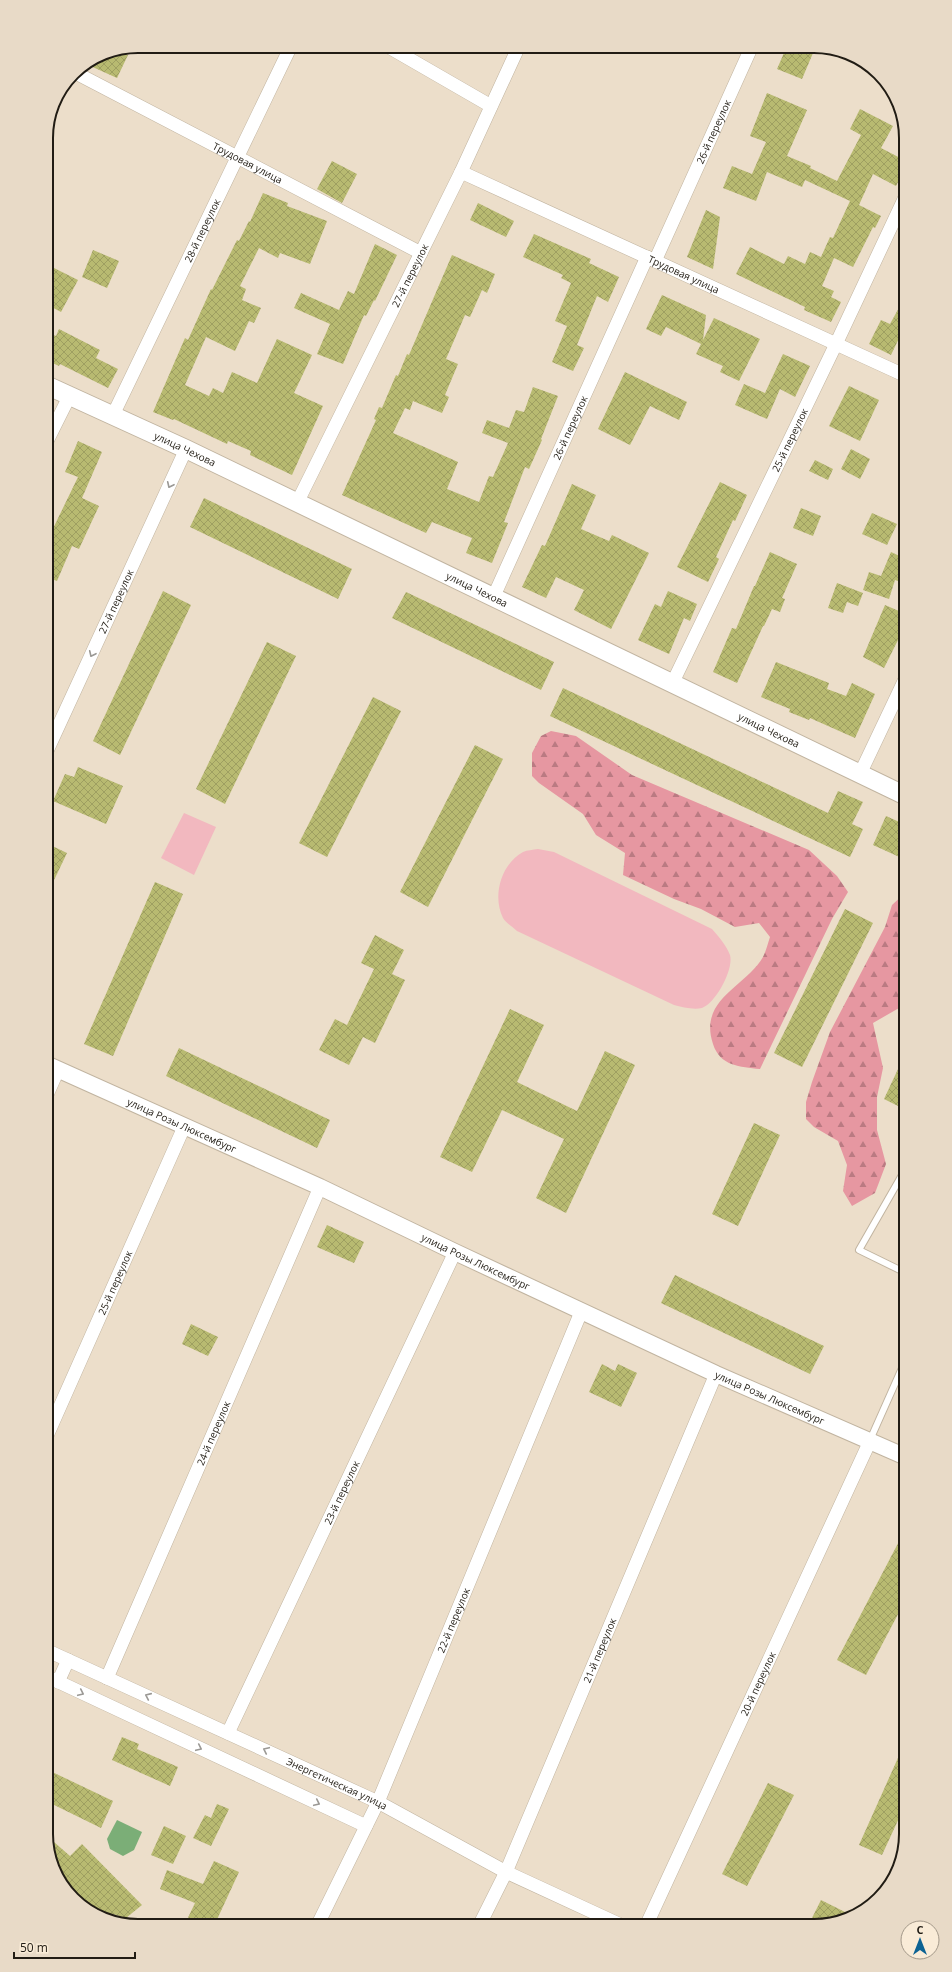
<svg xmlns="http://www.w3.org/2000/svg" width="952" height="1972" viewBox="0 0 952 1972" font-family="'Open Sans',sans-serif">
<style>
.green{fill:#f2b8bf}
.forest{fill:url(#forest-firs)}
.water{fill:#7bae77}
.building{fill:url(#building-cross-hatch)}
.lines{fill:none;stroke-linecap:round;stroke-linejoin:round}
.service-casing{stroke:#c1b4a0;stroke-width:8}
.minor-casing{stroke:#c1b4a0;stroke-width:14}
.tertiary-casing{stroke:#c1b4a0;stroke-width:18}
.secondary-casing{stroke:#c1b4a0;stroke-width:20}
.service{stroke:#fff;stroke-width:6}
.minor{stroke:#fff;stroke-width:13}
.tertiary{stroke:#fff;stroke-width:16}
.secondary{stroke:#fff;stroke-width:18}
.oneway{stroke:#9b9995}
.labels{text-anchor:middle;stroke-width:3.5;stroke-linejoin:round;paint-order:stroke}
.street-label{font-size:10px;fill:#211c14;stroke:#f9ebd7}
.rim{fill:none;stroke:#211c14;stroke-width:2}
</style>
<defs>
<pattern id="forest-firs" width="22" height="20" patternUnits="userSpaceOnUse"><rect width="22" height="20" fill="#e697a1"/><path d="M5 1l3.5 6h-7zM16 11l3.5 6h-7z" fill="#ba7a82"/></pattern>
<pattern id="building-cross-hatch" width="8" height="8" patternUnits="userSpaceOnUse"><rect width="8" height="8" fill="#b8ba71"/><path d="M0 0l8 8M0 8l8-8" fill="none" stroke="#9e9f61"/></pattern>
</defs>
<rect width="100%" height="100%" fill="#ecdeca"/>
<g class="green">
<path d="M184 813 216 827 194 875 161 858Z"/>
<path d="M538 849 554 852 712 929C719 937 726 945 730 955 734 969 716 1003 702 1008 693 1010 682 1007 674 1005L517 931C513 927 506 923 503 918 492 896 501 864 523 852 527 850 533 850 538 849Z"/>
</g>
<g class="forest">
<path d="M551 731 576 736 632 775 809 850 837 876 848 892 832 919 760 1069C740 1067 720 1066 713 1044 698 999 746 987 763 957 766 951 768 943 770 937L759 923 735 927 701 909 674 899 623 875 625 853 596 835 583 814 539 783 532 776V753L541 736Z"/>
<path d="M906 892V1004L873 1023 883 1068 877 1097V1130L886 1164 875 1193 852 1206 843 1191 847 1165 838 1141 814 1127 806 1119V1102L812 1082 830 1032 885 927 892 905Z"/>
</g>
<path class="water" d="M117 1820 142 1832 134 1850 123 1856 110 1849 107 1839Z"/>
<g class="building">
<path d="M787 46H816L802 79 777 69Z"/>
<path d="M118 50 128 55 117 78 86 64 103 53Z"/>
<path d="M767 93 807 110 787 156 811 166 810 168 837 181 861 135 850 129 860 109 893 126 881 148 906 161V167L896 186 873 174 859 205 855 203 881 216 875 228 873 227 853 267 834 258 822 286 834 291 831 297 841 302 831 322 804 310 805 307 736 274 750 247 784 264 788 256 805 264 810 252 821 257 830 237 833 238 850 201 805 180 802 187 767 172 756 201 723 188 732 166 752 174 766 142 750 136Z"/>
<path d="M332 161 357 174 342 203 317 189Z"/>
<path d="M263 193 288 203 287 206 327 221 310 264 280 253 278 258 259 248 240 286 246 289 242 300 261 308 254 323 249 321 235 351 206 337 185 385 209 396 213 388 223 393 232 372 257 383 277 339 312 355 294 393 323 406 292 475 250 455 251 451 228 441 227 444 174 419 173 420 153 412 185 338 188 340 211 289 212 290 237 240 239 241 249 221 250 222Z"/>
<path d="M478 203 514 221 506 237 470 220Z"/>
<path d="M706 210 720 217 713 269 687 257Z"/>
<path d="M534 234 591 259 589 263 619 277 608 302 597 296 577 345 584 348 573 371 552 362 567 326 555 321 571 283 561 278 563 275 523 257Z"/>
<path d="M375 244 397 255 375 301 374 300 366 316 364 315 343 364 317 354 330 324 294 308 301 293 339 310 348 291 354 294Z"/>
<path d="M93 250 119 261 107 288 82 277Z"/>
<path d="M452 255 495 274 487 293 482 290 470 317 465 315 446 359 458 364 445 395 449 397 442 413 413 401 410 410 405 408 393 433 458 462 447 489 479 502 489 476 493 477 508 443 482 433 487 420 509 428 516 410 524 412 533 387 558 396 541 439 542 440 529 469 525 467 504 522 508 523 492 563 466 553 472 538 432 522 426 533 342 495 376 420 374 419 379 407 382 408 396 375 398 376 407 354 409 355Z"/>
<path d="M52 267 78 280 61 312 46 304V279Z"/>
<path d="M662 295 706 315 703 340 714 318 760 339 739 381 720 372 723 366 696 354 701 344 666 327 661 336 646 329Z"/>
<path d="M906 295V332L903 330 891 355 869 344 881 320 890 324Z"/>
<path d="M59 329 100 350 96 358 118 369 108 388 60 364 59 366 46 360V332L56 336Z"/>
<path d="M783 354 810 366 795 397 780 389 767 419 735 405 744 384 765 393Z"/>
<path d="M625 372 687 402 679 420 650 406 630 445 598 429Z"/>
<path d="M849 386 879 400 860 441 829 426Z"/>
<path d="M78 441 102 452 82 498 99 506 79 549 72 546 57 581 46 577V543L78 477 65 472Z"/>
<path d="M851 449 870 459 860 479 841 469Z"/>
<path d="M815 460 833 469 828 480 809 471Z"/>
<path d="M720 482 747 495 735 521 733 520 716 557 719 559 708 582 677 567Z"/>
<path d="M572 484 596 495 581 529 609 541 612 535 649 553 611 629 574 610 584 590 556 577 546 598 522 587 542 545 545 546Z"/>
<path d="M204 498 352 569 338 599 190 527Z"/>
<path d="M801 508 821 516 813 536 793 528Z"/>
<path d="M872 513 897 524 887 545 862 534Z"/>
<path d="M770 552 797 564 782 598 785 599 780 612 772 609 764 626H763L737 683 713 672 732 628 736 629 754 586H755Z"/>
<path d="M891 552 906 559V584L895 580 889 599 863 590 869 572 881 576Z"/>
<path d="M837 583 863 593 858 606 847 602 843 613 828 608Z"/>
<path d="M163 591 191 605 120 755 93 741Z"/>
<path d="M668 591 697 604 690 621 684 618 669 654 638 640 655 604 661 607Z"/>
<path d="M406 592 554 662 541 690 392 618Z"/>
<path d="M885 605 906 614V636L901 634 884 668 863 657Z"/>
<path d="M267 642 296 656 225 804 196 789Z"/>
<path d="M776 662 829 683 827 689 846 696 852 683 875 694 855 738 810 718 809 720 789 712 790 709 761 697Z"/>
<path d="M563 688 828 813 838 791 863 802 852 824 863 829 850 857 550 716Z"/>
<path d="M373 697 401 711 327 857 299 843Z"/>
<path d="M475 745 503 759 428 907 400 892Z"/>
<path d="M78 767 123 786 106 824 53 801 65 774 74 777Z"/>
<path d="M886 816 906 825V860L873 845Z"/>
<path d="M46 843 67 853 46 897Z"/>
<path d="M155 882 183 894 113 1056 84 1044Z"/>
<path d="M845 909 873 923 802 1067 774 1053Z"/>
<path d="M375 935 404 950 392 974 405 980 375 1043 363 1037 349 1065 319 1050 335 1019 347 1025 374 969 361 963Z"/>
<path d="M510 1009 544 1025 517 1082 577 1111 605 1051 635 1065 566 1213 536 1198 564 1139 502 1110 472 1172 440 1157Z"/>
<path d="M179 1048 330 1120 317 1148 166 1076Z"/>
<path d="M906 1052V1110L884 1099Z"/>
<path d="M754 1123 780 1135 738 1226 712 1214Z"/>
<path d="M327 1225 364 1242 354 1263 317 1247Z"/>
<path d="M675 1275 824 1346 810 1374 661 1303Z"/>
<path d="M191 1324 218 1337 208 1356 182 1344Z"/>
<path d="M602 1364 615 1371 618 1364 637 1373 621 1407 589 1392Z"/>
<path d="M906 1528V1599L866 1675 837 1660Z"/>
<path d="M122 1737 139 1744 137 1749 178 1767 170 1786 112 1760Z"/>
<path d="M906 1740V1803L882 1855 859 1845Z"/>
<path d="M46 1769 113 1801 101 1828 46 1801Z"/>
<path d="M768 1783 794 1795 747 1886 722 1874Z"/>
<path d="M217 1804 229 1809 211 1846 193 1838 205 1815 211 1818Z"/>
<path d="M164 1826 186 1836 173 1864 151 1855Z"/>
<path d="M46 1835 70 1856 82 1844 142 1905 126 1918 113 1914 109 1918 87 1910 53 1869Z"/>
<path d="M214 1861 239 1872 214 1926H184L195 1903 160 1889 167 1870 203 1884Z"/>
<path d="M821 1900 845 1912 840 1921 808 1926Z"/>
</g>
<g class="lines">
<defs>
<g id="service">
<path d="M906 1273 859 1250 906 1168"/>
<path d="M870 1440 906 1359"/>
</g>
<g id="minor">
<path d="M387 46 491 106"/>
<path id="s1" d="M74 72 421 253"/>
<path id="s2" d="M461 172 906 376"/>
<path id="s3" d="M655 261 752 46"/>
<path id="s4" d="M113 415 291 46"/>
<path d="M46 443 70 395"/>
<path id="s5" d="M297 503 461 172 519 46"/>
<path id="s6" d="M493 598 647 257"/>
<path id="s7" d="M672 684 836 344 906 195"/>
<path id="s8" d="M46 753 186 449"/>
<path d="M860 774 906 677"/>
<path d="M46 1097 58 1070"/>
<path id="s9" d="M46 1438 184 1127"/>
<path id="s10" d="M46 1650 378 1802 506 1872 623 1926"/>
<path d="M46 1676 366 1826"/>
<path id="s11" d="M107 1678 320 1187"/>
<path d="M58 1682 68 1660"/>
<path id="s12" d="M228 1733 455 1252"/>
<path id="s13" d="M317 1926 378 1802 581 1312"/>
<path id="s14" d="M479 1926 506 1872 716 1374"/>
<path id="s15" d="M646 1926 870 1441"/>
</g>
<g id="tertiary">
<path id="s16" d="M46 1064 320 1187 455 1252 716 1374 906 1457"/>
</g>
<g id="secondary">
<path id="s17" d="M46 385 186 449 906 796"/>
</g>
</defs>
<use href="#service" class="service-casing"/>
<use href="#minor" class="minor-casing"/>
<use href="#tertiary" class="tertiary-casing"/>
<use href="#secondary" class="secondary-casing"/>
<use href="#service" class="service"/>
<use href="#minor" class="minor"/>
<use href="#tertiary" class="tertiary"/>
<use href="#secondary" class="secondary"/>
</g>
<defs><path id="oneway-chevron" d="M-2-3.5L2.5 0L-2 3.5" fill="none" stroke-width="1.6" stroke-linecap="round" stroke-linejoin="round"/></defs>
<g class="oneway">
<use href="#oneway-chevron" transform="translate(170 485) rotate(115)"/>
<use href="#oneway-chevron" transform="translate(92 654) rotate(115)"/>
<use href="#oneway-chevron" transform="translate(81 1693) rotate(25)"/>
<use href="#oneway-chevron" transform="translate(148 1696) rotate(-156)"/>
<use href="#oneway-chevron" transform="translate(199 1748) rotate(25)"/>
<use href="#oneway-chevron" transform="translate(266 1750) rotate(-155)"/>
<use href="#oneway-chevron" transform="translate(317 1803) rotate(25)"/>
</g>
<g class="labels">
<g class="street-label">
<text dy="4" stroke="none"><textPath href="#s3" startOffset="142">26-й переулок</textPath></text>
<text dy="4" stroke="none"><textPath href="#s1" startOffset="196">Трудовая улица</textPath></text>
<text dy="4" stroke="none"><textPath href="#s4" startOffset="205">28-й переулок</textPath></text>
<text dy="4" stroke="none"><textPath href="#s2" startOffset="245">Трудовая улица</textPath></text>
<text dy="4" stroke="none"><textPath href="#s5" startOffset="254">27-й переулок</textPath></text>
<text dy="4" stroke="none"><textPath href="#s6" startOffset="187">26-й переулок</textPath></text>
<text dy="4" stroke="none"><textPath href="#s7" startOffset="271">25-й переулок</textPath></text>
<text dy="4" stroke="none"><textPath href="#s17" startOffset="153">улица Чехова</textPath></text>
<text dy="4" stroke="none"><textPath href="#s17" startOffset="477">улица Чехова</textPath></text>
<text dy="4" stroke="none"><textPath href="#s8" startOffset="167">27-й переулок</textPath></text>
<text dy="4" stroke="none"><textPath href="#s17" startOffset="801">улица Чехова</textPath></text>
<text dy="4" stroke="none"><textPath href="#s16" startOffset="149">улица Розы Люксембург</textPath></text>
<text dy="4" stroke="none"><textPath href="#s16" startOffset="473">улица Розы Люксембург</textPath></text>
<text dy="4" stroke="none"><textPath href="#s9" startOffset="170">25-й переулок</textPath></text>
<text dy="4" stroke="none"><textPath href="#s16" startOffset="797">улица Розы Люксембург</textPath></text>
<text dy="4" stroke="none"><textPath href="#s11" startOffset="267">24-й переулок</textPath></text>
<text dy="4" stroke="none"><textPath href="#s12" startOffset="266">23-й переулок</textPath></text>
<text dy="4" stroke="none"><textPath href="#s13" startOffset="335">22-й переулок</textPath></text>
<text dy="4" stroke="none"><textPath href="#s14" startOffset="301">21-й переулок</textPath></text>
<text dy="4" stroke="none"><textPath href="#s15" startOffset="267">20-й переулок</textPath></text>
<text dy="4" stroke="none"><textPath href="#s10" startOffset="320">Энергетическая улица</textPath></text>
</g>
</g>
<path d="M0 0H952V1972H0ZM138 53H814A85 85 0 0 1 899 138V1834A85 85 0 0 1 814 1919H138A85 85 0 0 1 53 1834V138A85 85 0 0 1 138 53Z" fill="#e8dac7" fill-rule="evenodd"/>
<path class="rim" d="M138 53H814A85 85 0 0 1 899 138V1834A85 85 0 0 1 814 1919H138A85 85 0 0 1 53 1834V138A85 85 0 0 1 138 53Z"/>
<g transform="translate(920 1940)"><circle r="19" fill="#f9ebd7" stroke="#a39889"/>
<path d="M0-3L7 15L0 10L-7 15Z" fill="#0c6293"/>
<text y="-6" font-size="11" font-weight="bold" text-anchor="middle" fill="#211c14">С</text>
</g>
<path d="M14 1952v6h121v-6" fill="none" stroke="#211c14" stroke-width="2"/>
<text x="20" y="1952" font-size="12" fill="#211c14" stroke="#f9ebd7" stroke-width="3" paint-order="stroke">50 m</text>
</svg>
